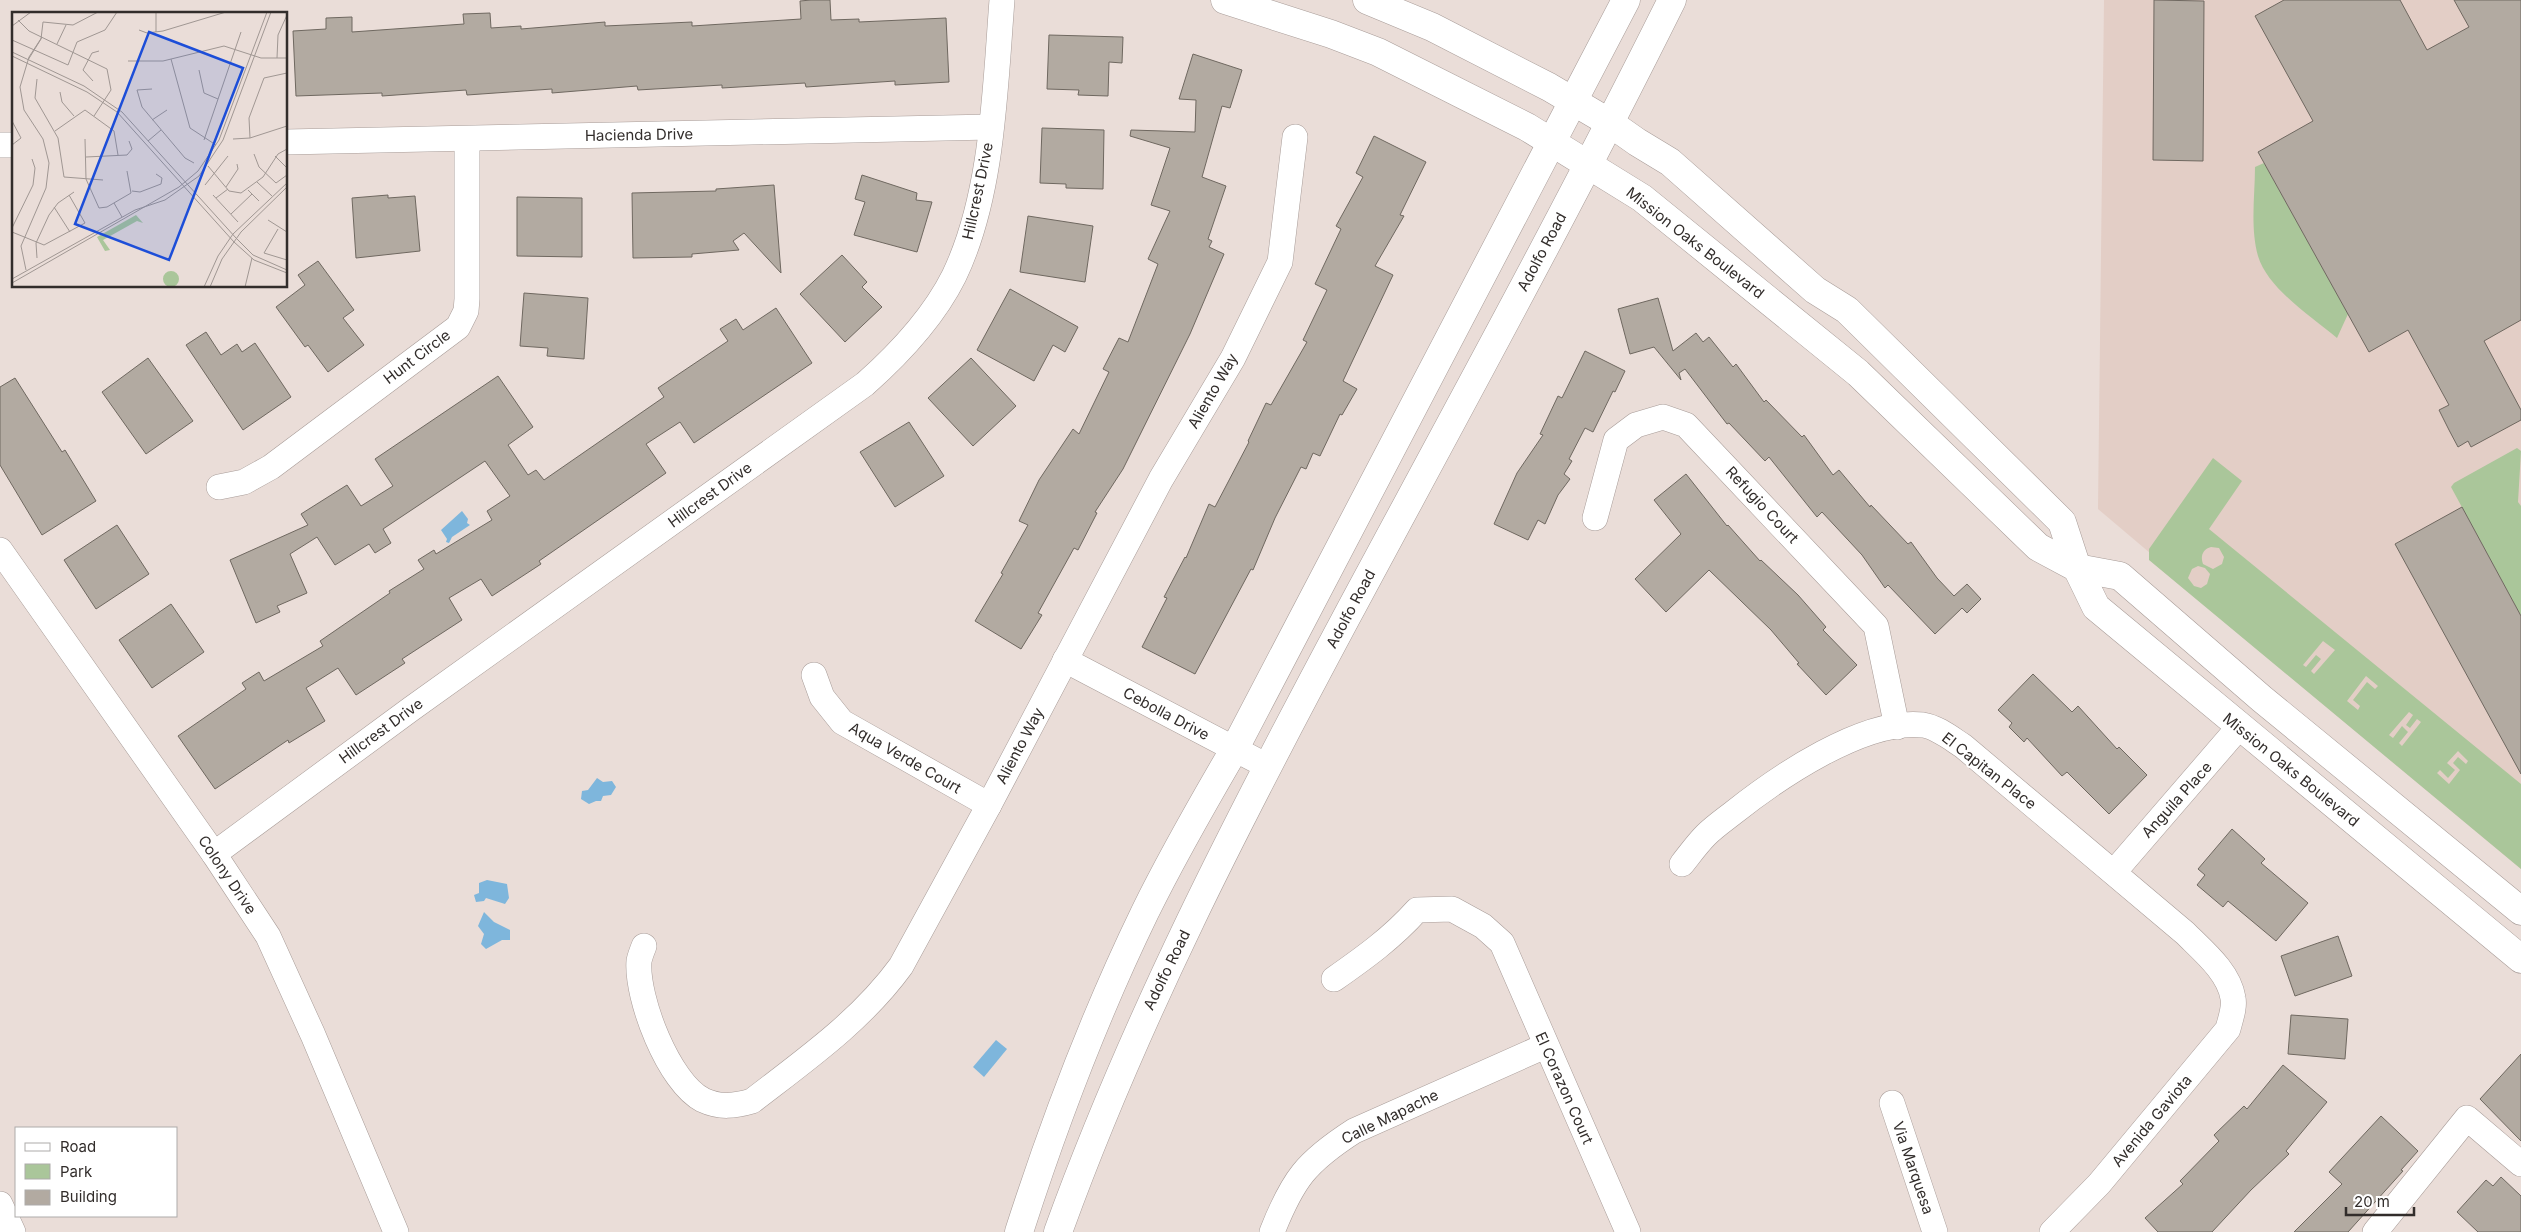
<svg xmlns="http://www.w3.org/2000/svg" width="2521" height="1232" viewBox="0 0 2521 1232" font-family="Inter,sans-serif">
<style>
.built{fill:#e3cec6}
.green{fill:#aac69a;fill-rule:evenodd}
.water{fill:#7eb6dc}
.building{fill:#b2aaa1;stroke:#6f6860}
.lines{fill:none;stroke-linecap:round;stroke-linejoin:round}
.minor-casing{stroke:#a89c98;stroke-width:26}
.major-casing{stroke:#a89c98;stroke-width:29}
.minor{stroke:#fff;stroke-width:25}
.major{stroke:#fff;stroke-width:28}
.labels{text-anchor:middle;stroke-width:4;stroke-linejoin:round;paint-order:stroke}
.street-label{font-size:15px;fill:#322d2b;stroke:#fff}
.inset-road{fill:none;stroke:#a09793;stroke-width:1}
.view{fill:#1d4ed8;fill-opacity:0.15;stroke:#1d4ed8;stroke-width:2.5}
.inset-edge{fill:none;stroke:#322d2b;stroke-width:2.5}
</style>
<rect width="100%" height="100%" fill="#eaddd8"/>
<path class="built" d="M2104 0H2521V869L2153 563 2150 553 2098 509Z"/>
<g class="green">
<path d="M2264 163 2348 314 2337 338C2311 316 2268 289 2258 256 2250 228 2255 195 2255 167Z"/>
<path d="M2517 448 2521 451 2518 502 2521 506V616L2451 487 2454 483Z"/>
<path d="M2213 458 2242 481 2209 529 2521 784V869L2149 560V549ZM2211 547 2219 548 2224 557 2222 564 2213 569 2203 564C2200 556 2203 549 2211 547ZM2198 566 2205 568 2210 574 2207 584 2201 588 2194 586 2188 578 2192 569ZM2323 641 2335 650 2314 674 2311 671 2321 659 2316 655 2306 667 2303 665ZM2366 676 2378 686 2375 689 2367 682 2353 700 2360 706 2358 710 2347 701ZM2409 712 2413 715 2406 725 2410 728 2417 719 2421 722 2402 746 2399 743 2408 732 2402 726 2393 738 2389 735ZM2458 751 2468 761 2466 764 2458 757 2453 763 2460 770 2449 784 2437 773 2440 770 2448 778 2455 770 2447 763Z"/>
</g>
<g class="water">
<path d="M462 511 468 519 467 523 470 525 452 537 449 543 446 542 447 539 441 530Z"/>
<path d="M597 778 603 782 612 781 616 787 611 795 603 796 601 801H596L589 804 581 799 582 791 588 790Z"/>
<path d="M487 880 507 884 509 898 505 904 486 898 484 901 476 902 474 895 479 893V883Z"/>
<path d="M484 912 494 922 510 930V940H502L486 949 481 944 484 934 478 926Z"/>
<path d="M996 1040 1007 1049 984 1077 973 1067Z"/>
</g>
<g class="building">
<path d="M811 0H830L831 20 859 19V22L946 18 949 82 895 85V81L806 87 805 83 722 88V85L638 90 637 86 552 93V89L467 95 466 90 382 96V93L296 96 293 31 326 29V18L352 17V32L464 24 463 14 490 13 491 28 521 26V29L605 22V26L692 22V26L801 19 800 1Z"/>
<path d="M2154 0 2204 1 2203 161 2153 160Z"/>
<path d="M2284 0H2400L2427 50 2469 27 2454 0H2521V320L2484 341 2521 410V420L2471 447 2468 441 2458 447 2449 430 2439 410 2449 405 2408 330 2369 352 2258 152 2313 121 2255 16Z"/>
<path d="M1049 35 1123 37 1122 63 1109 62 1108 96 1078 95 1079 90 1047 89Z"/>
<path d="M1193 54 1242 70 1230 108 1222 106 1202 177 1226 186 1208 239 1212 241 1209 247 1224 254 1190 334 1123 469 1095 512 1097 513 1078 550 1074 548 1038 613 1042 615 1021 649 975 621 1003 574 1001 573 1028 525 1019 521 1039 480 1073 429 1079 434 1109 372 1103 369 1119 338 1128 342 1158 264 1148 259 1170 211 1151 205 1170 148 1130 136 1131 130 1195 132 1196 100 1179 99Z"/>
<path d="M1042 128 1104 130 1103 189 1066 188V184L1040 183Z"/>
<path d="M1374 136 1426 162 1400 215 1404 216 1375 266 1393 275 1343 381 1357 389 1342 415 1340 414 1320 456 1313 453 1306 469 1301 467 1275 518 1253 570 1251 569 1195 674 1142 647 1167 598 1164 597 1185 557 1186 558 1209 504 1215 507 1249 442 1248 441 1266 403 1271 405 1307 342 1303 340 1327 290 1315 284 1341 229 1336 226 1363 177 1356 173Z"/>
<path d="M862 175 917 193 916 200 932 202 917 252 854 235 865 202 855 199Z"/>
<path d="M774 185 781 273 744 233 733 241 739 250 692 254V257L633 258 632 193 716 191V189Z"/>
<path d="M388 195V198L415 196 420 251 356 258 352 198Z"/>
<path d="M517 197 582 198V257L517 256Z"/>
<path d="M1028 216 1093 226 1085 282 1020 272Z"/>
<path d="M842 255 867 282 862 287 882 307 845 342 800 294Z"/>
<path d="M318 261 354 310 343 318 364 345 328 372 308 345 305 347 276 307 305 285 298 275Z"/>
<path d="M1010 289 1078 327 1065 352 1053 345 1034 381 977 350Z"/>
<path d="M524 293 588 298 584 359 547 356 548 348 520 346Z"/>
<path d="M1658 298 1673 351 1696 333 1703 342 1709 337 1733 367 1736 364 1764 402 1766 400 1802 437 1804 435 1833 475 1839 470 1870 507 1871 505 1908 544 1911 542 1937 578 1954 596 1967 584 1981 599 1967 613 1962 608 1935 634 1888 585 1885 588 1862 555 1822 512 1817 517 1769 457 1765 461 1729 423 1727 424 1685 369 1679 373 1681 380 1654 347 1630 354 1618 309Z"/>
<path d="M776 308 812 363 694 443 680 422 646 444 666 473 539 561 541 564 492 596 481 579 449 598 462 620 402 659 405 663 356 695 338 668 306 688 325 721 289 743 288 740 215 789 178 736 246 689 242 683 259 672 264 681 323 646 320 641 390 593 389 591 424 569 418 560 434 550 436 554 492 520 487 511 510 496 485 461 383 529 391 543 375 553 369 544 335 565 317 537 290 554 307 593 277 606 280 612 256 623 230 560 308 525 301 514 347 485 361 506 393 486 375 459 498 376 533 427 508 445 528 475 536 470 544 480 664 397 658 388 728 341 720 329 736 319 743 330Z"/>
<path d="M206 332 221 355 237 344 242 352 255 343 291 397 243 430 186 345Z"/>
<path d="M1585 351 1625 371 1615 392 1613 391 1593 432 1585 428 1569 459 1572 461 1564 474 1570 479 1558 495 1545 524 1538 520 1528 540 1494 524 1517 473 1543 435 1540 434 1558 396 1562 398Z"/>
<path d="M148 358 193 421 146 454 102 392Z"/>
<path d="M971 358 1016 406 973 446 928 398Z"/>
<path d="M15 378 62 452 65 450 96 501 42 535 0 465V387Z"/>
<path d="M909 422 944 476 895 507 860 452Z"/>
<path d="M1686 474 1727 526 1728 525 1760 561 1761 560 1798 595 1826 627 1823 630 1857 665 1826 695 1797 664 1799 663 1771 630 1709 570 1666 612 1635 579 1681 534 1654 500Z"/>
<path d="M2462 507 2521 616V774L2395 544Z"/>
<path d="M117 525 149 574 96 609 64 560Z"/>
<path d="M171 604 204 652 152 688 119 640Z"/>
<path d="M2033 674 2072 712 2078 706 2117 749 2119 747 2147 775 2109 814 2067 772 2062 776 2027 738 2024 742 2009 727 2012 723 1998 710Z"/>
<path d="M2232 829 2265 859 2261 863 2308 903 2276 941 2228 901 2223 907 2197 885 2205 875 2198 869Z"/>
<path d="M2338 936 2352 976 2295 996 2281 956Z"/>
<path d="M2291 1015 2348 1019 2345 1059 2288 1054Z"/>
<path d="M2521 1054V1141L2480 1099Z"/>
<path d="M2283 1065 2327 1102 2286 1151 2289 1154 2251 1190 2212 1232H2158L2145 1218 2183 1184 2180 1181 2219 1141 2214 1135 2244 1106 2247 1109Z"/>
<path d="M2381 1116 2418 1151 2401 1170 2403 1171 2348 1232H2294L2342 1184 2329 1172Z"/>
<path d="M2501 1177 2521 1196V1232H2478L2457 1212 2486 1180 2493 1186Z"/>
</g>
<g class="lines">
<defs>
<g id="minor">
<path d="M286 142 991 127"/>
<path d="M0 145H14"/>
<path d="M219 487 244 482 271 467 458 327 466 311 467 299V139"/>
<path d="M1595 518 1616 440 1636 425 1663 417 1686 425 1876 626 1897 727"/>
<path d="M0 550 214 854 268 936 313 1035 396 1232"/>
<path d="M1065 660 1267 766"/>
<path d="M814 675 822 697 842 722 989 805"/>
<path d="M214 854 411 709 865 384C900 353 933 318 954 276 993 195 995 89 1002 0"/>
<path d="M1682 864C1690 854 1697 844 1706 835 1714 827 1724 820 1733 813 1777 778 1864 718 1923 725 1937 727 1952 739 1963 746L2185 933C2203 951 2229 972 2233 998 2235 1008 2230 1020 2228 1029L2099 1184 2052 1232"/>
<path d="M2114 872 2240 726"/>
<path d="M644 946C642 951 640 956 639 961 636 998 669 1083 703 1100 720 1108 735 1106 752 1101 805 1060 861 1021 901 966L989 805 1161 479 1233 358 1280 262 1295 137"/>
<path d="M1334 979C1364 958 1392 938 1417 910L1452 909 1483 926 1502 943 1628 1232"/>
<path d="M1892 1103 1935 1232"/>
<path d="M0 1204 13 1232"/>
<path d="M1272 1232C1293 1179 1306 1162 1354 1131L1545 1046"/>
<path d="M2375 1232 2467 1118 2521 1164"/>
</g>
<g id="major">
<path d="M1225 0 1331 34 1378 52 1527 127 1642 198 1858 373 2038 547 2077 568 2120 576 2262 699 2521 911"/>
<path d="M1367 0 1432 27 1549 87 1610 123 1637 142 1670 162 1815 290 1847 310 2062 522 2077 568 2096 607 2521 959"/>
<path d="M1019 1232C1054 1123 1095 1015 1145 912 1172 857 1203 803 1234 750L1626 0"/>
<path d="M1058 1232C1135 1019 1239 818 1346 618 1456 413 1568 209 1672 0"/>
</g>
</defs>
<use href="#minor" class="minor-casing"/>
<use href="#major" class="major-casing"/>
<use href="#minor" class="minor"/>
<use href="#major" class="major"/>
</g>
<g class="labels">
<g class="street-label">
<text transform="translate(639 135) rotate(-1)" y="5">Hacienda Drive</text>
<text transform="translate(978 191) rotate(-78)" y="5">Hillcrest Drive</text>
<text transform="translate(1695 243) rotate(38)" y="5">Mission Oaks Boulevard</text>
<text transform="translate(1542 252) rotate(-62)" y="5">Adolfo Road</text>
<text transform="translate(417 357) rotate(-37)" y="5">Hunt Circle</text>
<text transform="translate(1213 391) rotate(-60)" y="5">Aliento Way</text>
<text transform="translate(710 495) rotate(-36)" y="5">Hillcrest Drive</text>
<text transform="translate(1762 505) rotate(47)" y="5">Refugio Court</text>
<text transform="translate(1351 609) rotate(-62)" y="5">Adolfo Road</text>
<text transform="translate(1166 714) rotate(28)" y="5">Cebolla Drive</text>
<text transform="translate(381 731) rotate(-36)" y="5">Hillcrest Drive</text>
<text transform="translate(1020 746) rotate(-62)" y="5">Aliento Way</text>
<text transform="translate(905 758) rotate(30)" y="5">Aqua Verde Court</text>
<text transform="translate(2291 770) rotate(39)" y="5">Mission Oaks Boulevard</text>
<text transform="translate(1989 771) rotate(38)" y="5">El Capitan Place</text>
<text transform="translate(2177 800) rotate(-48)" y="5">Anguila Place</text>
<text transform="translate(227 875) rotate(56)" y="5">Colony Drive</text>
<text transform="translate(1167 970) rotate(-64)" y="5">Adolfo Road</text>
<text transform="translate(1564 1088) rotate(66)" y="5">El Corazon Court</text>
<text transform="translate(1390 1117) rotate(-26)" y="5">Calle Mapache</text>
<text transform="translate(2152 1121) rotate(-50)" y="5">Avenida Gaviota</text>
<text transform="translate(1913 1168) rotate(71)" y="5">Via Marquesa</text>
</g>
</g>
<g transform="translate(12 12)">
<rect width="275" height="275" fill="#eaddd8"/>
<path d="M124 203 131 211 125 209 91 228 98 238 93 239 85 225ZM151 267a8 8 0 1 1 16 0a8 8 0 1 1-16 0Z" fill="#aac69a"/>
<path class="inset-road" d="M6 8 17 19 95 57 99 78 82 104M0 14 19 0M127 18 135 21 151 19 214 0M144 20V0M0 28 56 53 65 30 93 18 105 0M45 32 54 13M0 40 72 74 110 100 224 226M0 44 75 80 105 100 222 230M265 46 266 23 275 3M159 47 178 116 204 133M16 48 29 27 31 10 61 13 86 0M116 49H151L212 34 249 46H275M187 58 192 81 206 87M25 67 23 86 46 126 52 165 91 168M81 69 71 58 80 41 87 39M140 77 125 78 130 95 173 146 182 151M48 80 50 90 62 104M140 108 155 98M0 109 9 126 0 133M43 119 73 98 102 119 106 143M238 126 237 106 252 66 275 61M73 127 74 167 87 196 95 195 119 181 115 159M221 127 238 126 275 114M192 128 229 20M136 129 149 118M242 142 247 155 264 171 275 163M263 144 275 156M74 145 115 143 120 137 117 129M196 154 217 179 229 181 251 165 266 142 275 137M245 170 260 184M193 173 216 144M214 175 226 157 225 152M236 178 247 189M120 179 128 180 149 172 150 166 144 162M201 183 226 210M204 186 216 177M102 191 110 205M42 195 58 220M219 202 240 182M256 208 275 220M0 216 21 173 23 156 20 147M266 217 252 241 275 248M0 220 32 233 73 211 57 183M224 226 241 243 275 258M222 230 242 248 275 261M25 246 24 231 37 203 46 191 62 180M14 258 9 234 34 176 37 151 31 127 12 98 8 75 17 45 30 25M0 267 123 198 153 188 187 164 211 128 259 0M0 271 167 175 186 159 207 128 255 0M192 275 206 244 221 222 275 171M198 275 210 247 229 220 275 175M233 275 240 246"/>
<path class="view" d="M137 20 231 56 157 248 63 212Z"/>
<rect width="275" height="275" class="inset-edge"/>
</g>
<rect x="15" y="1127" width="162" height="90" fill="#ffffff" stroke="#adabaa"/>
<rect x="25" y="1143" width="25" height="8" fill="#ffffff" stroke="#adabaa"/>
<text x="60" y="1152" font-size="15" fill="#322d2b">Road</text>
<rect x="25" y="1164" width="25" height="15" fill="#aac69a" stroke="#adabaa"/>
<text x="60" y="1177" font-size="15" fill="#322d2b">Park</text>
<rect x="25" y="1190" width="25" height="15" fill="#b2aaa1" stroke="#adabaa"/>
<text x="60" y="1202" font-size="15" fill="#322d2b">Building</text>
<path d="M2346 1207v8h68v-8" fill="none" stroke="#322d2b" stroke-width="2.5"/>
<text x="2354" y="1207" font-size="15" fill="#322d2b" stroke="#ffffff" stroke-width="4" paint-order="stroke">20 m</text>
</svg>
